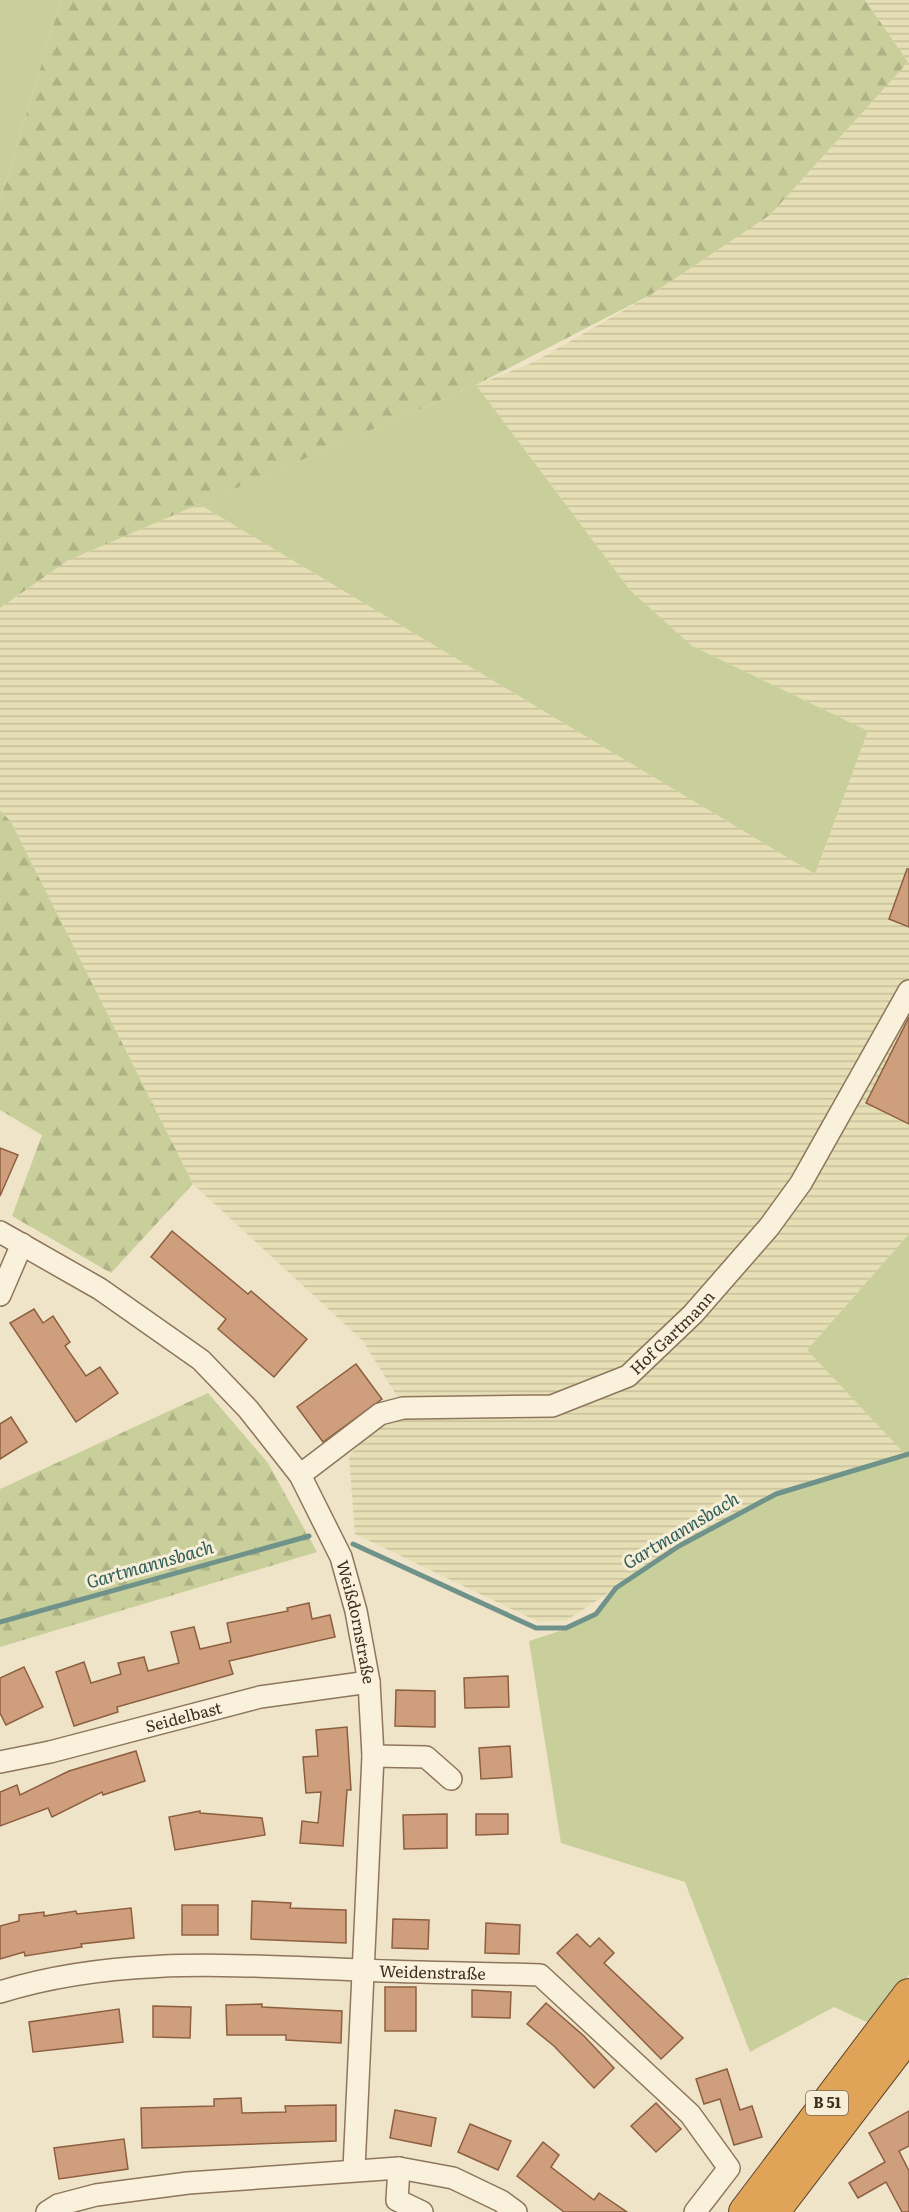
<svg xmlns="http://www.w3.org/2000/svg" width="909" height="2212" viewBox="0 0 909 2212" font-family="Literata,serif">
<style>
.farmland{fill:url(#farmland-rules)}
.green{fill:#c9cf9b}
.forest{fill:url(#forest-firs)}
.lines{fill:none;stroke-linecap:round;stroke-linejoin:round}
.stream{stroke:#6f938a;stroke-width:5}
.building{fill:#cf9f7d;stroke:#8d5f41;stroke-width:1.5}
.minor-casing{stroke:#8d765c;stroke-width:24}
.highway-casing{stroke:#5b4430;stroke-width:34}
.minor{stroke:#faf1dc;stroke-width:21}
.highway{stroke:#e0a458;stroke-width:32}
.labels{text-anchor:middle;stroke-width:6;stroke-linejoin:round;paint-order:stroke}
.shield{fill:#f7eed8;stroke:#756857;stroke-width:1.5}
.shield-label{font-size:15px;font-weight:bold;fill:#3d2e20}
.street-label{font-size:16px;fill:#3d2e20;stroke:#f7eed8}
.water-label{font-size:18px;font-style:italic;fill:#2f5d5a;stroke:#f7eed8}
</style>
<defs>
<pattern id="farmland-rules" width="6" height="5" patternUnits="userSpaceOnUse" patternTransform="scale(1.5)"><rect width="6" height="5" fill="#e6deb5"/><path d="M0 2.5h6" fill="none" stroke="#c6bf9b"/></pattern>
<pattern id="forest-firs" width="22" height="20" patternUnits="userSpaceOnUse" patternTransform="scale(1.5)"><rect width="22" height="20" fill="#c9cf9b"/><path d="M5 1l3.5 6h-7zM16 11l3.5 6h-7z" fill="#aeb285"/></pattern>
</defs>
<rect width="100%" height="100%" fill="#f0e4c8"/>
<path class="farmland" d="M865 0H909V1234L807 1350 907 1455 776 1494 679 1546 567 1620 539 1622 355 1534 349 1456 372 1429 395 1419 459 1415 400 1401 363 1341 193 1184 11 822 0 810V608L67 561 199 504 815 874 868 731 692 646 630 590 476 385 534 362 652 294 770 215 908 62Z"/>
<g class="green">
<path d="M0 0H61L0 201Z"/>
<path d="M476 385 630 590 692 646 868 731 815 874 199 504Z"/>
<path d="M909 1234V1975L871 2024 834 2007 750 2052 685 1882 561 1843 529 1641 566 1629 596 1614 616 1588 679 1546 776 1494 906 1455 807 1350Z"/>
</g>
<g class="forest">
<path d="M61 0H865L908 62 770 215 652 294 476 385 67 561 0 608V201Z"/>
<path d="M0 810 11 822 193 1184 111 1273 12 1216 42 1135 0 1110Z"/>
<path d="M208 1393 268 1463 317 1552 0 1647V1489Z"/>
</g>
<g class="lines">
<g class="stream">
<path d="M353 1544 536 1628H566L596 1614 616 1588 679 1546 776 1494 909 1454"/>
<path d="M0 1622 309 1536"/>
</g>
</g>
<g class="building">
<path d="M907 869H909V927L889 919Z"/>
<path d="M909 1017V1124L866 1103Z"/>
<path d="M0 1148 18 1155 0 1196Z"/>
<path d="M172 1231 248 1294 251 1291 307 1339 274 1377 218 1329 226 1319 151 1257Z"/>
<path d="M34 1309 43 1323 53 1316 70 1342 65 1346 86 1376 100 1367 118 1393 76 1422 10 1323Z"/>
<path d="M356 1364 382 1399 323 1442 297 1407Z"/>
<path d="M11 1417 27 1442 0 1459V1424Z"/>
<path d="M309 1603 312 1619 330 1615 335 1637 229 1661 233 1674 117 1707 118 1712 74 1726 56 1672 84 1662 91 1683 121 1674 118 1663 144 1657 148 1671 179 1663 171 1632 194 1627 200 1649 231 1642 227 1623 288 1611 287 1608Z"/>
<path d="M24 1667 43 1707 6 1725 0 1713V1678Z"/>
<path d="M508 1676 509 1707 465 1708 464 1678Z"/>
<path d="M396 1690 435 1691V1727L395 1726Z"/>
<path d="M347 1727 351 1790H347L343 1846 300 1843 302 1821 318 1823 321 1792 306 1793 303 1757 318 1756 316 1730Z"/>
<path d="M510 1746 512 1777 481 1779 479 1748Z"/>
<path d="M136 1751 145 1781 103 1795 102 1792 52 1817 48 1808 0 1826V1792L17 1785 20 1795 69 1771Z"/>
<path d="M200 1811V1813L262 1818 265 1835 175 1850 169 1817Z"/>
<path d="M447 1814V1848L404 1849 403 1815Z"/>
<path d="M476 1814H508V1834L476 1835Z"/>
<path d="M252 1901 291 1903 290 1908 346 1910V1943L251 1939Z"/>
<rect x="182" y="1905" width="36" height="30"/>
<path d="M131 1908 134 1938 81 1944 82 1947 25 1956 24 1952 0 1959V1926L19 1921V1915L44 1912V1916L76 1911 77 1914Z"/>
<path d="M393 1919 429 1920 428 1949 392 1948Z"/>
<path d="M486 1923 520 1925 519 1954 485 1953Z"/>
<path d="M577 1934 590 1947 599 1938 614 1953 604 1963 683 2038 661 2059 557 1953Z"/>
<rect x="385" y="1987" width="31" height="44"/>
<path d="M472 1990 511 1992 510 2018 472 2017Z"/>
<path d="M546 2003 584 2036 614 2068 594 2088 554 2046 527 2024Z"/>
<path d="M262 2004V2007L342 2011 341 2043 286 2040V2035H227L226 2005Z"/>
<path d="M153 2006 191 2007 190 2038 153 2037Z"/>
<path d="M119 2009 123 2042 33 2052 29 2022Z"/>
<path d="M727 2069 740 2110 752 2106 762 2137 734 2145 720 2099 704 2104 696 2079Z"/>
<path d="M241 2098 242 2113 286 2112 285 2106 336 2105V2141L142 2148 141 2108 214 2106V2099Z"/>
<path d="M656 2103 681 2129 656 2152 631 2126Z"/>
<path d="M395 2110 436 2118 431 2146 390 2138Z"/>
<path d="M909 2111V2146L899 2151 909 2171V2212H902L886 2182 858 2198 849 2183 885 2162 869 2133Z"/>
<path d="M470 2124 511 2141 498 2170 458 2152Z"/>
<path d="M124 2139 128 2169 59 2179 54 2148Z"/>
<path d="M543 2142 559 2155 551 2167 594 2200 599 2193 627 2212H564L517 2176Z"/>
</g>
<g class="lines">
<defs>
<g id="minor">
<path id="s1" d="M0 1232 100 1289 201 1360 248 1409 300 1475 341 1557 356 1611 369 1682 373 1756 354 2169"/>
<path d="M0 1295 22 1244"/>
<path id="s2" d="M300 1475 380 1414 403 1408 552 1406 628 1376 693 1314 769 1227 801 1183 909 991"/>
<path d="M373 1756 426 1757 451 1779"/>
<path id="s3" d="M0 1762 50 1752 260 1697 369 1682"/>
<path id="s4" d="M0 1992C117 1955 242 1966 362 1970 422 1973 481 1973 540 1975L690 2114 729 2168 695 2212"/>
<path d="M399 2168 397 2200 422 2212"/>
<path d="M47 2212 58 2205 96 2195 188 2183 399 2168 453 2178 501 2201 516 2212"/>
</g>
<g id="highway">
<path d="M745 2212 909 1995"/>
<path d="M773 2212 909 2034"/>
</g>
</defs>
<use href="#minor" class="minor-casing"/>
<use href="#highway" class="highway-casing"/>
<use href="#minor" class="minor"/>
<use href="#highway" class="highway"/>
</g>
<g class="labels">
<rect class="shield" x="806" y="2091" width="42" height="24" rx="4.5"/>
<g class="shield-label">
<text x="827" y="2108">B 51</text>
</g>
<g class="street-label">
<text dy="6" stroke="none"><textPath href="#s2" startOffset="417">Hof Gartmann</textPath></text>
<text dy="6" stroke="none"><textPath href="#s1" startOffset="549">Weißdornstraße</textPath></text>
<text dy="6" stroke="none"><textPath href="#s3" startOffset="189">Seidelbast</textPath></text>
<text dy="6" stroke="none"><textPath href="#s4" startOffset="435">Weidenstraße</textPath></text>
</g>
<g class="water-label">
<text transform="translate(681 1531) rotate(-31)" y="6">Gartmannsbach</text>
<text transform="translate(150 1565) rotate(-16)" y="6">Gartmannsbach</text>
</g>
</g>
</svg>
